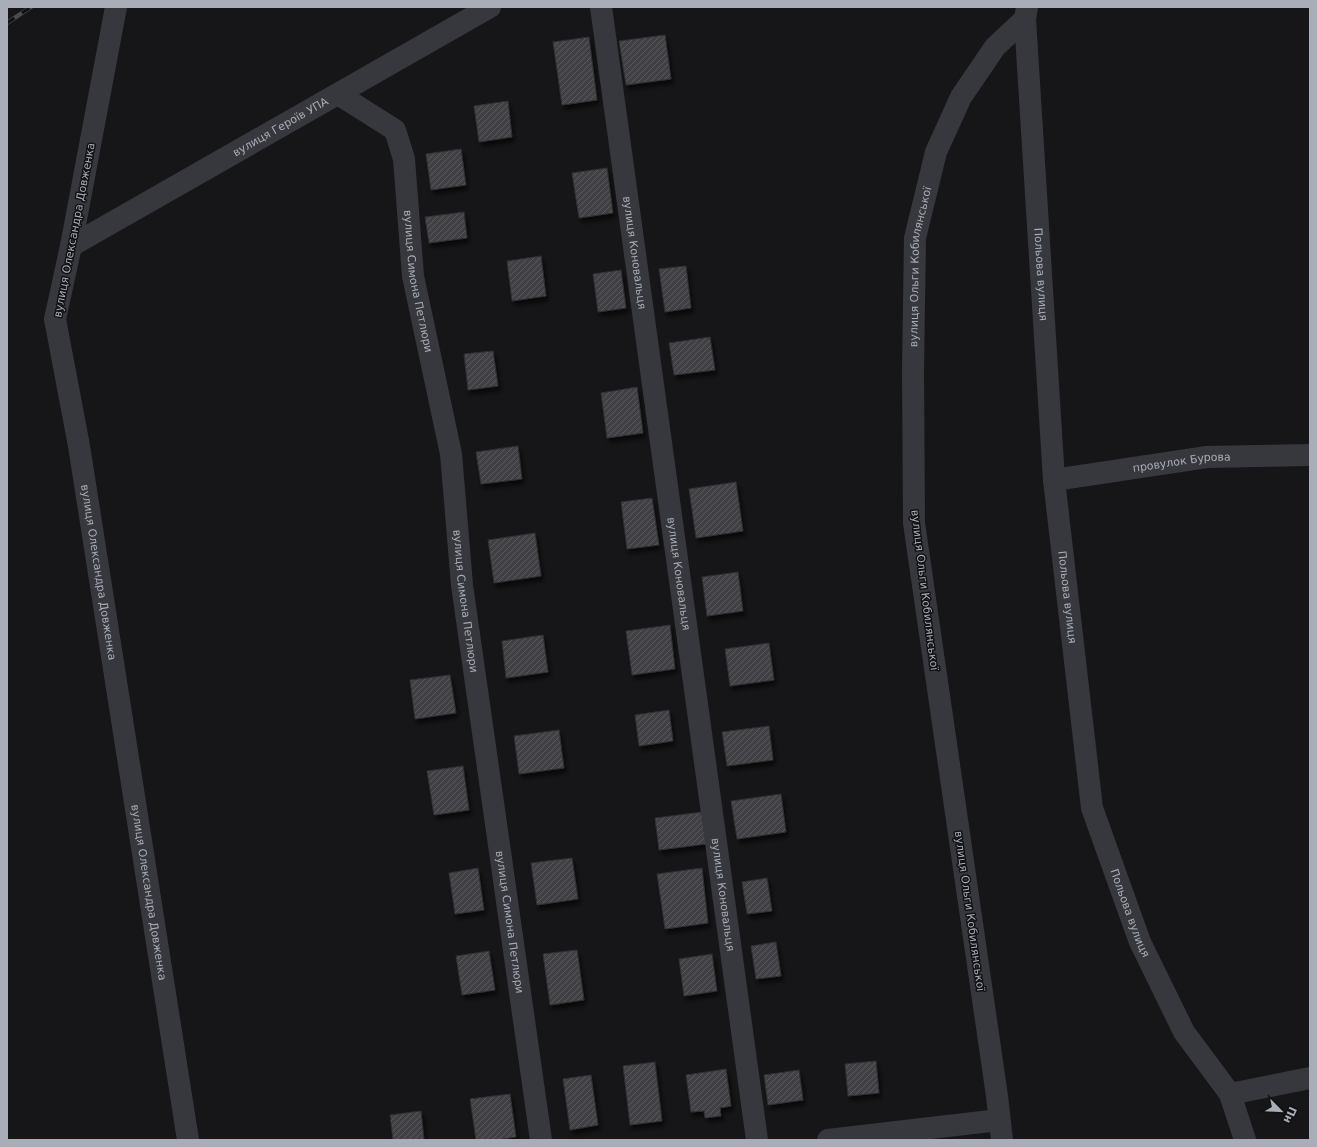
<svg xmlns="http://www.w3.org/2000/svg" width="1317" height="1147" viewBox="0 0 1317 1147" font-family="'DejaVu Sans',sans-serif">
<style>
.building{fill:url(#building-hatch);stroke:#303034;filter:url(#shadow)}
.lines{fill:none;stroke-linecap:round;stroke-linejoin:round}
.minor{stroke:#37383d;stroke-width:22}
.rail-casing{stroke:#4a4c52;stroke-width:4.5}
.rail{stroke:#111113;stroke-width:3;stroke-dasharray:9;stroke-linecap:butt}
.labels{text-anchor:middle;stroke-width:3;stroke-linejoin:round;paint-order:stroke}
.street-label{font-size:11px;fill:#a8adb8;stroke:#111113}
</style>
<defs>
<pattern id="building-hatch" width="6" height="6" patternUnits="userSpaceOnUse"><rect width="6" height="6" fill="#404145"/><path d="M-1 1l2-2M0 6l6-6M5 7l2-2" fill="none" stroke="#595a5e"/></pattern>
<filter id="shadow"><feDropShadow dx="2.5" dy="4.5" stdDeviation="2" flood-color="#0009"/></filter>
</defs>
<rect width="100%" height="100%" fill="#161618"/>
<g class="building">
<path d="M665 35 671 79 626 85 619 41Z"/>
<path d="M589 37 597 100 562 105 553 42Z"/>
<path d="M508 101 512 137 479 142 474 106Z"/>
<path d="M461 149 466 185 431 190 426 154Z"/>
<path d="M607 168 613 213 579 218 572 173Z"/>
<path d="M464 212 467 238 429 243 425 217Z"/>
<path d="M541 256 546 296 512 301 507 261Z"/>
<path d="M686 266 691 308 665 312 659 269Z"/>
<path d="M621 270 626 308 598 312 593 274Z"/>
<path d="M710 337 715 370 674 375 669 343Z"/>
<path d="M493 351 498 386 468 390 464 354Z"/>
<path d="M637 387 643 433 607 438 601 393Z"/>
<path d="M518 446 522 479 481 484 476 452Z"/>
<path d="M736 482 743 531 696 538 689 489Z"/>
<path d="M652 498 659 545 627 549 621 502Z"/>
<path d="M535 533 541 576 494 583 488 540Z"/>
<path d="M738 572 743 611 707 616 702 577Z"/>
<path d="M670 625 675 669 632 675 626 631Z"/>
<path d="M543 635 548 672 506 678 502 641Z"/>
<path d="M769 643 774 680 730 686 725 649Z"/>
<path d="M450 675 456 713 415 719 410 680Z"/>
<path d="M669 710 673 741 639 746 635 715Z"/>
<path d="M769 726 773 760 727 766 722 732Z"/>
<path d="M559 730 564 768 519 774 514 736Z"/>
<path d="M463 766 469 810 434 815 427 771Z"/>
<path d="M781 794 786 832 737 839 731 801Z"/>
<path d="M702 812 706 844 659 850 655 818Z"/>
<path d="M572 858 578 899 537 905 531 863Z"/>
<path d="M478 868 484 910 455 914 449 873Z"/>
<path d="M702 868 708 923 665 929 657 874Z"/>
<path d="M767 878 772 911 747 914 742 882Z"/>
<path d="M776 942 781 976 756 979 751 946Z"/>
<path d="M577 950 584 1000 550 1005 543 954Z"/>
<path d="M489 951 495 990 462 995 456 956Z"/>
<path d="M712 954 717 991 684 996 679 959Z"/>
<path d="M876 1061 879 1093 848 1096 845 1064Z"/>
<path d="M655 1062 662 1121 630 1125 623 1066Z"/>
<path d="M726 1069 731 1106 720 1108 721 1116 705 1118 704 1111 691 1112 686 1075Z"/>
<path d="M799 1070 803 1100 768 1105 764 1075Z"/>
<path d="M591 1075 598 1125 570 1130 563 1079Z"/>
<path d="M510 1094 516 1137 496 1140H476L470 1099Z"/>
<path d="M421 1111 424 1140H393L390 1115Z"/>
</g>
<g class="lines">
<g class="minor">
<path id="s1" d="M116 7 71 246 55 319 79 446 188 1140"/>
<path id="s2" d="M601 7 757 1140"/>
<path id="s3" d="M1027 7 1025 19 1054 480 1092 808 1140 942 1184 1032 1230 1094 1245 1140"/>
<path id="s4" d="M338 94 395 130 404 159 413 276 451 454 462 585 541 1140"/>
<path id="s5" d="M71 246 490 7"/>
<path id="s6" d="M1054 480 1207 457 1310 455"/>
<path d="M1230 1094 1310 1078"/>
<path d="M828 1140 999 1120"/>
<path id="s7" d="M1002 1140 997 1096 914 523 913 371 915 238 936 152 961 97 995 47 1025 19"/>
</g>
<defs>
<path id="rail" d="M7 23 31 7"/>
</defs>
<use href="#rail" class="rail-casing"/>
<use href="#rail" class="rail"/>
</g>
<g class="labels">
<g class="street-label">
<text dy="4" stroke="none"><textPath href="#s5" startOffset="241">вулиця Героїв УПА</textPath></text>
<text transform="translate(74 230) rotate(-79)" y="4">вулиця Олександра Довженка</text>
<text dy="4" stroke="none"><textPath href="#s2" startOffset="248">вулиця Коновальця</textPath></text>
<text dy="4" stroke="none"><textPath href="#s7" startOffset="880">вулиця Ольги Кобилянської</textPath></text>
<text dy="4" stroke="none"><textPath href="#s3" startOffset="268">Польова вулиця</textPath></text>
<text dy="4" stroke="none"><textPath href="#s4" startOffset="221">вулиця Симона Петлюри</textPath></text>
<text dy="4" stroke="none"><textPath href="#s6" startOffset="129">провулок Бурова</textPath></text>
<text dy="4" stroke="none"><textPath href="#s1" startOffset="575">вулиця Олександра Довженка</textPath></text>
<text dy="4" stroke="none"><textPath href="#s2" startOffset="572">вулиця Коновальця</textPath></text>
<text transform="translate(925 590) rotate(83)" y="4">вулиця Ольги Кобилянської</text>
<text dy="4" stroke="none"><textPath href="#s3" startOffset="592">Польова вулиця</textPath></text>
<text dy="4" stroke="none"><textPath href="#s4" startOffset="545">вулиця Симона Петлюри</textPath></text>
<text dy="4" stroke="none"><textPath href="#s1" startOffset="899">вулиця Олександра Довженка</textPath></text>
<text dy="4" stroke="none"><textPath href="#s2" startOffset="896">вулиця Коновальця</textPath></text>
<text transform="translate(970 911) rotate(82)" y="4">вулиця Ольги Кобилянської</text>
<text dy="4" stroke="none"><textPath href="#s3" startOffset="916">Польова вулиця</textPath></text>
<text dy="4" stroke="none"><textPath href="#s4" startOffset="869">вулиця Симона Петлюри</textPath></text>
</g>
</g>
<rect width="1317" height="1147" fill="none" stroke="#a8adb8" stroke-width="16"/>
<g transform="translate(1281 1111) rotate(114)" stroke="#111113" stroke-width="3" paint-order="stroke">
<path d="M0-3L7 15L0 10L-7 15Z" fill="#a8adb8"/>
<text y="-6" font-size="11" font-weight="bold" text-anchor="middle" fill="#a8adb8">Пн</text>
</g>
</svg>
